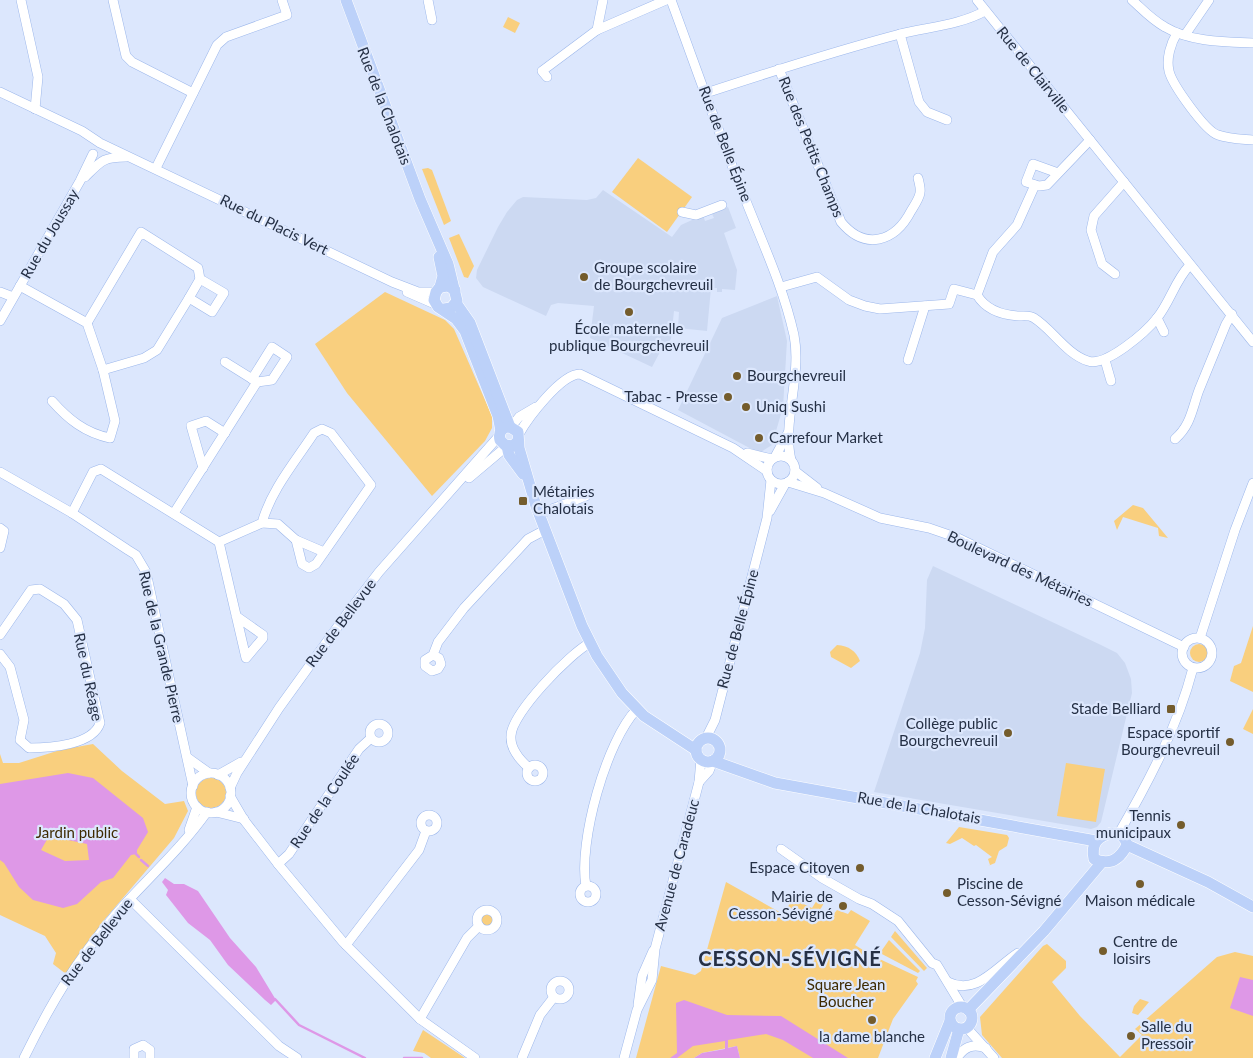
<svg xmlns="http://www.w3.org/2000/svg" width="1253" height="1058" viewBox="0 0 1253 1058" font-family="Lato,sans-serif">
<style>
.built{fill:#ccd9f2}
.green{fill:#f9cf7e}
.water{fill:#de98e7;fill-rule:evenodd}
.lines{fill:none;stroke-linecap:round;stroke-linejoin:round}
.stream{stroke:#de98e7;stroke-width:2.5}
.minor-casing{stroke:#9cb7eb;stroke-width:10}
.major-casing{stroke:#fff;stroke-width:12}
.minor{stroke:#fff;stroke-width:9}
.major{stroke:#bcd1f9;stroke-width:11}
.poi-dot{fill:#745c2c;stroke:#dce7fd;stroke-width:2}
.labels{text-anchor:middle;stroke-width:4.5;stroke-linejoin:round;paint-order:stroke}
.street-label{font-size:15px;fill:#253045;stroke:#dce7fd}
.poi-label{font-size:15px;fill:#253045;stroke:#dce7fd;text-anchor:start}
.park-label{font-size:15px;fill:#3e2a00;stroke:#dce7fd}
.district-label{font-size:20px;font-weight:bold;letter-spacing:1px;fill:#253045;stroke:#dce7fd}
</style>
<rect width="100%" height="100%" fill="#dce7fd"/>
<g class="built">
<path d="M603 190 672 237 681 225 703 215 705 221 714 218 712 214 728 207 736 228 724 233 737 270 735 290 722 289V292H717V288H711L707 331 678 328 679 312 674 311 671 339 660 352 652 367 590 338 594 306 558 303 551 305 546 316 483 287 476 278 477 270 498 227 507 212 517 200 523 197 587 200 596 198Z"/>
<path d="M777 296 787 341 783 407 772 445 759 453 678 410 722 318Z"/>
<path d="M933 566 1101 645 1117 653 1125 663 1131 679 1132 693 1101 822 1097 827 1091 829 874 792 920 653 925 628 927 580Z"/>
</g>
<g class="green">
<path d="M508 17 520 23 515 33 503 27Z"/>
<path d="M638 158 692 197 667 232 612 192Z"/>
<path d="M428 168 432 170 451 221 444 225 422 169Z"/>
<path d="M459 234 474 266 468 278 464 277 449 238Z"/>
<path d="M385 292 445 320 454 329 492 416V428L485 441 432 496 347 393 315 344Z"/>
<path d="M1133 505 1143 508 1168 538 1159 536 1158 528 1123 517 1117 530 1114 521Z"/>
<path d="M1253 626V692L1230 681 1234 666 1241 663Z"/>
<circle cx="1199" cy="653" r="9"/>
<path d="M837 645C849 646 856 651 860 661L851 668 831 657 830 652Z"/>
<path d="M1253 709V734L1243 729Z"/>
<path d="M93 744 122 771 165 804 184 801 188 811 174 838 105 919 66 974 53 964 56 953 45 936 0 915V754L3 763H19L60 750Z"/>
<path d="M1066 763 1105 769 1096 822 1057 816Z"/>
<circle cx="211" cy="793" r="15"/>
<path d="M959 827 1007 835 1009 838 1007 846 999 851 995 863 988 866 990 865 988 859 992 857 976 845 974 846 962 838 950 844 946 843Z"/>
<path d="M726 882 783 914 793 899 812 908 817 900 824 903 820 910 832 916 837 910 848 914 851 910 870 921 855 945 871 955 918 977 916 981 918 984 893 1019 878 1058H740L737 1046 702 1053 694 1058H636L661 966 695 975 701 971Z"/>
<circle cx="487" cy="920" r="5.5"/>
<path d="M895 931 927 968 924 971 891 937Z"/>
<path d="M889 940 920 971 918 973 880 953Z"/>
<path d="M1047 944 1066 961V968L1052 982 1080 1016 1120 1057 1142 1035 1135 1029 1217 957 1235 952 1253 956V1058H1002L982 1035 980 1017 1043 946Z"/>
<path d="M1140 999 1149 1002 1138 1015 1132 1013 1134 1006Z"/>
<path d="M423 1030 465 1058H431L424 1053 413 1051Z"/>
</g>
<g class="water">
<path d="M68 773 93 778 143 818 148 832 137 850V854L131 855 113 878 101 882 77 904 63 908 33 900 19 887 4 863 0 860V784ZM49 836 87 844 89 860 65 861 41 850Z"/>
<path d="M165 878 174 884H184L198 891 230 938 256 967 276 1000 271 1005 265 1000 228 965 210 940 188 923 166 895 168 890 162 882Z"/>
<path d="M1240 977 1253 980V1016L1230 1008Z"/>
<path d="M684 1000 727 1015 781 1016 848 1058H813L783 1040 766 1034 728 1040V1048L737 1046 740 1058H694L702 1053 725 1049V1041L693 1046 677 1058H670L677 1053 676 1003Z"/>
</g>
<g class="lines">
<g class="stream">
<path d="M136 854 139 857"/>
<path d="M141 860 148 866"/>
<path d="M275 999 299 1025 365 1058"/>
<path d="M404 1058H422"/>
</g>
<defs>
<g id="minor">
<path d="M21 0 38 77 35 109"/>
<path d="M113 0 126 56 132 62 193 93"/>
<path d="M428 0 432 20"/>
<path d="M671 0C695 65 718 131 744 196 762 242 783 286 794 335 802 376 782 422 791 460"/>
<path d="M977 0 1253 342"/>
<path d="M1132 0C1142 9 1152 20 1165 27 1190 42 1225 42 1253 43"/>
<path d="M597 30 666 0"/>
<path d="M1177 33C1171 43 1166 58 1169 71 1172 84 1205 131 1218 135 1229 139 1242 139 1253 140"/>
<path d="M900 34 919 102 927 112 947 120"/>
<path d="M1185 35 1209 0"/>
<path d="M779 69 841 222C865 251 895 242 911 211 914 206 919 199 920 193 921 189 919 182 918 178"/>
<path d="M547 77 542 71 597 30 603 0"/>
<path d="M0 92 82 131 100 143 392 282 418 292H436"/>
<path d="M706 93C770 72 835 51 900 34 928 27 960 25 985 11"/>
<path d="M156 168 217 45 226 37 287 15 282 0"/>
<path d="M1058 173 1033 164 1026 182 1039 186 1047 185 1090 140"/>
<path d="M85 177C101 161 103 157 126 157"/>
<path d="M1035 185 1017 225 993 252 977 295C986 310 1001 315 1019 316 1023 316 1030 315 1034 318 1052 329 1066 354 1088 361 1106 367 1146 332 1157 318 1170 302 1175 281 1189 266"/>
<path d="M682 212 696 215 722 205"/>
<path d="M1115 274 1102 264 1091 230 1094 216 1124 182"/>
<path d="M20 286 87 323 103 370 115 421 110 438C85 433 68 419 52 401"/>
<path d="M781 287 817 277 849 300 865 306 880 309 949 304 954 289 977 295"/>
<path d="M0 292 13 297"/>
<path d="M407 292 437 305"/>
<path d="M189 298 200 279"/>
<path d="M1157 318 1164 332"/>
<path d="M0 321 80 181 93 154"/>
<path d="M87 323 141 232 198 268 200 279 224 293 212 312 189 298 157 350 144 358 103 370"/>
<path d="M908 360 925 306"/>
<path d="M1105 360 1111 381"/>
<path d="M252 379 272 347 287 357 272 380 257 382"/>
<path d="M511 427 519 417 536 407"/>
<path d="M519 434C528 418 561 374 580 374L733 448 767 471"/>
<path d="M1175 439C1191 425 1192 409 1199 390 1208 368 1217 346 1226 324L1232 314"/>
<path d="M747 453 772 459"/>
<circle cx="781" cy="470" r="14"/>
<path d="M775 457 788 433"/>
<path d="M203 468 191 426 206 421 225 433"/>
<path d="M795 471 817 488"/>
<path d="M0 472 72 513 128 550 136 555 146 572 193 786"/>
<path d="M469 478 507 446"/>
<path d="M788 482 824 493 880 518 929 528 958 538 1184 647"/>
<path d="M770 511 785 484"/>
<path d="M72 513 93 472 101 469 219 542 262 523C271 490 295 462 314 433L322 429 331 433 371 485 316 564 309 568 302 564 296 540"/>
<path d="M174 513 257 382 225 362"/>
<path d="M539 514 586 496"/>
<path d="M262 523 278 524 296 540 324 552"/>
<path d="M0 528 4 531 0 548"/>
<path d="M219 542 246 658 263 638V635L236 616"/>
<path d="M0 635 31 590 40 589 64 604 77 620 100 723C93 745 50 748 29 748L20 740 24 720 10 667 0 654"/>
<path d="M1200 638 1235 530 1253 483"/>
<circle cx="1197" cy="653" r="15"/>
<path d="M433 655 439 658 441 664 438 669 432 671 425 666V660L433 655 438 642 464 608 528 539 545 530"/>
<circle cx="379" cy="733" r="9"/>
<path d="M706 738 715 720 767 518 771 480"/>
<path d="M188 758 209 773"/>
<circle cx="535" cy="773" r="8"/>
<path d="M529 768C520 760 510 749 511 736 511 714 570 653 590 643"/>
<circle cx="211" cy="793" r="20"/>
<path d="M218 775 241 762"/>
<path d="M699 782 709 771 713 761"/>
<path d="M230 788 237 773 279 708 349 611 379 572 499 436"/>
<path d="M230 796 244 820 278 864 343 942 420 1019 475 1058"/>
<path d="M216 812 244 819"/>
<circle cx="429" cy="823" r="8"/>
<path d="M189 830 197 807"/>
<path d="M1119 833C1149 781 1178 726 1193 668"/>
<path d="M781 849 822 878 859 899 872 904 898 921 932 963 937 965 960 1003V1008"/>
<path d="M278 864 289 854 359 749 371 738"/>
<circle cx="588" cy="894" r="8"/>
<path d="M586 886C578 843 606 741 637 709"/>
<path d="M130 899 279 1046 297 1058"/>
<circle cx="487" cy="920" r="10"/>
<path d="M346 945 419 850 426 831"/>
<circle cx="560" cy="990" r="9"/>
<path d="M948 982C976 996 995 968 1018 953"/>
<path d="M638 1005 642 976 653 951"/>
<path d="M420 1019 467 938 479 926"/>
<path d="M967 1028 994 1058"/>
<path d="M24 1058C51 1003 76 961 116 914 146 880 181 849 207 812"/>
<path d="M134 1058V1049L143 1045 150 1050V1058"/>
<path d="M522 1058 540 1015 554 997"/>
<path d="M624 1058 637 1010 652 980 655 949 699 782 701 759"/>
<path d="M957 1058C964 1047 973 1043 986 1048"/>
</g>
<g id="major">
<path d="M346 0 420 199 448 264 457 301 451 308 444 309"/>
<path d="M439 257 443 276 440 287"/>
<path d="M455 290 448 286 440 287 436 292 434 300 438 307 456 319 465 331 498 416 501 431"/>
<path d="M456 303 470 323 510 427"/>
<path d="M518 441 513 446 505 445 500 440C498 432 502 427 510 427L518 432 519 448 536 506 582 626 597 656 622 693 644 716 696 750"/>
<path d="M507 446 509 455 523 474"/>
<circle cx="708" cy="750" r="12"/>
<path d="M713 761 775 783 1096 841"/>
<path d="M1112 833C1121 833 1125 837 1127 845 1120 859 1110 866 1094 859 1091 844 1097 836 1112 833Z"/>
<path d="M1127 845 1208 882 1253 907"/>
<circle cx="961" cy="1018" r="11"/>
<path d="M968 1010 1044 931 1102 862"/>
<path d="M935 1058 950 1021"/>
<path d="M951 1058 959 1029"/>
</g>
</defs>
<use href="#minor" class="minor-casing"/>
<use href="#major" class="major-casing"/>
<use href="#minor" class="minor"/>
<use href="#major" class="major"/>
</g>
<g class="poi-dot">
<circle cx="584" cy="277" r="5"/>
<circle cx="629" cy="312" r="5"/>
<circle cx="737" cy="376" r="5"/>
<circle cx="728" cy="397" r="5"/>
<circle cx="746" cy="407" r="5"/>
<circle cx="759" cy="438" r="5"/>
<rect x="518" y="496" width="10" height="10" rx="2.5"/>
<rect x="1166" y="704" width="10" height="10" rx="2.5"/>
<circle cx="1008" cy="733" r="5"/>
<circle cx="1230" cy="742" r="5"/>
<circle cx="1181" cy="825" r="5"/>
<circle cx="860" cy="868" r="5"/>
<circle cx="1140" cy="884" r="5"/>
<circle cx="947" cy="893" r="5"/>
<circle cx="843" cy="906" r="5"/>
<circle cx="1103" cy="951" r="5"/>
<circle cx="872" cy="1020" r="5"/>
<circle cx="1131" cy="1036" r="5"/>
</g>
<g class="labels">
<g class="street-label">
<text transform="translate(1033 70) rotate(51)" y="5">Rue de Clairville</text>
<text transform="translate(384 106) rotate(69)" y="5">Rue de la Chalotais</text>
<text transform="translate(725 144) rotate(69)" y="5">Rue de Belle Épine</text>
<text transform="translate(811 147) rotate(68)" y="5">Rue des Petits Champs</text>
<text transform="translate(274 225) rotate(26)" y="5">Rue du Placis Vert</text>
<text transform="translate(50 234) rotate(-60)" y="5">Rue du Joussay</text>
<text transform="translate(1020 569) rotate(25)" y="5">Boulevard des Métairies</text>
<text transform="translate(341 623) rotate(-53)" y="5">Rue de Bellevue</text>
<text transform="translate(738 629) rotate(-75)" y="5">Rue de Belle Épine</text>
<text transform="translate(161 647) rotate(77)" y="5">Rue de la Grande Pierre</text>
<text transform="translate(88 677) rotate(78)" y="5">Rue du Réage</text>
<text transform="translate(325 801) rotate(-56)" y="5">Rue de la Coulée</text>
<text transform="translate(919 808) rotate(10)" y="5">Rue de la Chalotais</text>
<text transform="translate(677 865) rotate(-75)" y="5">Avenue de Caradeuc</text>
<text transform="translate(97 942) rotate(-52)" y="5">Rue de Bellevue</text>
</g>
<g class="poi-label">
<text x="594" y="273">Groupe scolaire<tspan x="594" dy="17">de Bourgchevreuil</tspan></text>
<text x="629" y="334" text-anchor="middle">École maternelle<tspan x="629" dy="17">publique Bourgchevreuil</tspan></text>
<text x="747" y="381">Bourgchevreuil</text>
<text x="718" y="402" text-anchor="end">Tabac - Presse</text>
<text x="756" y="412">Uniq Sushi</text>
<text x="769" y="443">Carrefour Market</text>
<text x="533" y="497">Métairies<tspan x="533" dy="17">Chalotais</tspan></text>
<text x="1161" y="714" text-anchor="end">Stade Belliard</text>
<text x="998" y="729" text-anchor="end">Collège public<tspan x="998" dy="17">Bourgchevreuil</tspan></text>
<text x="1220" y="738" text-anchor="end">Espace sportif<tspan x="1220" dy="17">Bourgchevreuil</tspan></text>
<text x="1171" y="821" text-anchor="end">Tennis<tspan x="1171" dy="17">municipaux</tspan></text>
<text x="850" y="873" text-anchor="end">Espace Citoyen</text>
<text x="957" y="889">Piscine de<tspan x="957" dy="17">Cesson-Sévigné</tspan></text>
<text x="833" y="902" text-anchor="end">Mairie de<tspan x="833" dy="17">Cesson-Sévigné</tspan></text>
<text x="1140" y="906" text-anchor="middle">Maison médicale</text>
<text x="1113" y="947">Centre de<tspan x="1113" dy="17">loisirs</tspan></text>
<text x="1141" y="1032">Salle du<tspan x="1141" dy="17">Pressoir</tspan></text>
<text x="872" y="1042" text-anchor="middle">la dame blanche</text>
</g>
<g class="park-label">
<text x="77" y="838">Jardin public</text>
<text x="846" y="990">Square Jean<tspan x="846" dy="17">Boucher</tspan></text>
</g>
<g class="district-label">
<text x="790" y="966">CESSON-SÉVIGNÉ</text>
</g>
</g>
</svg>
